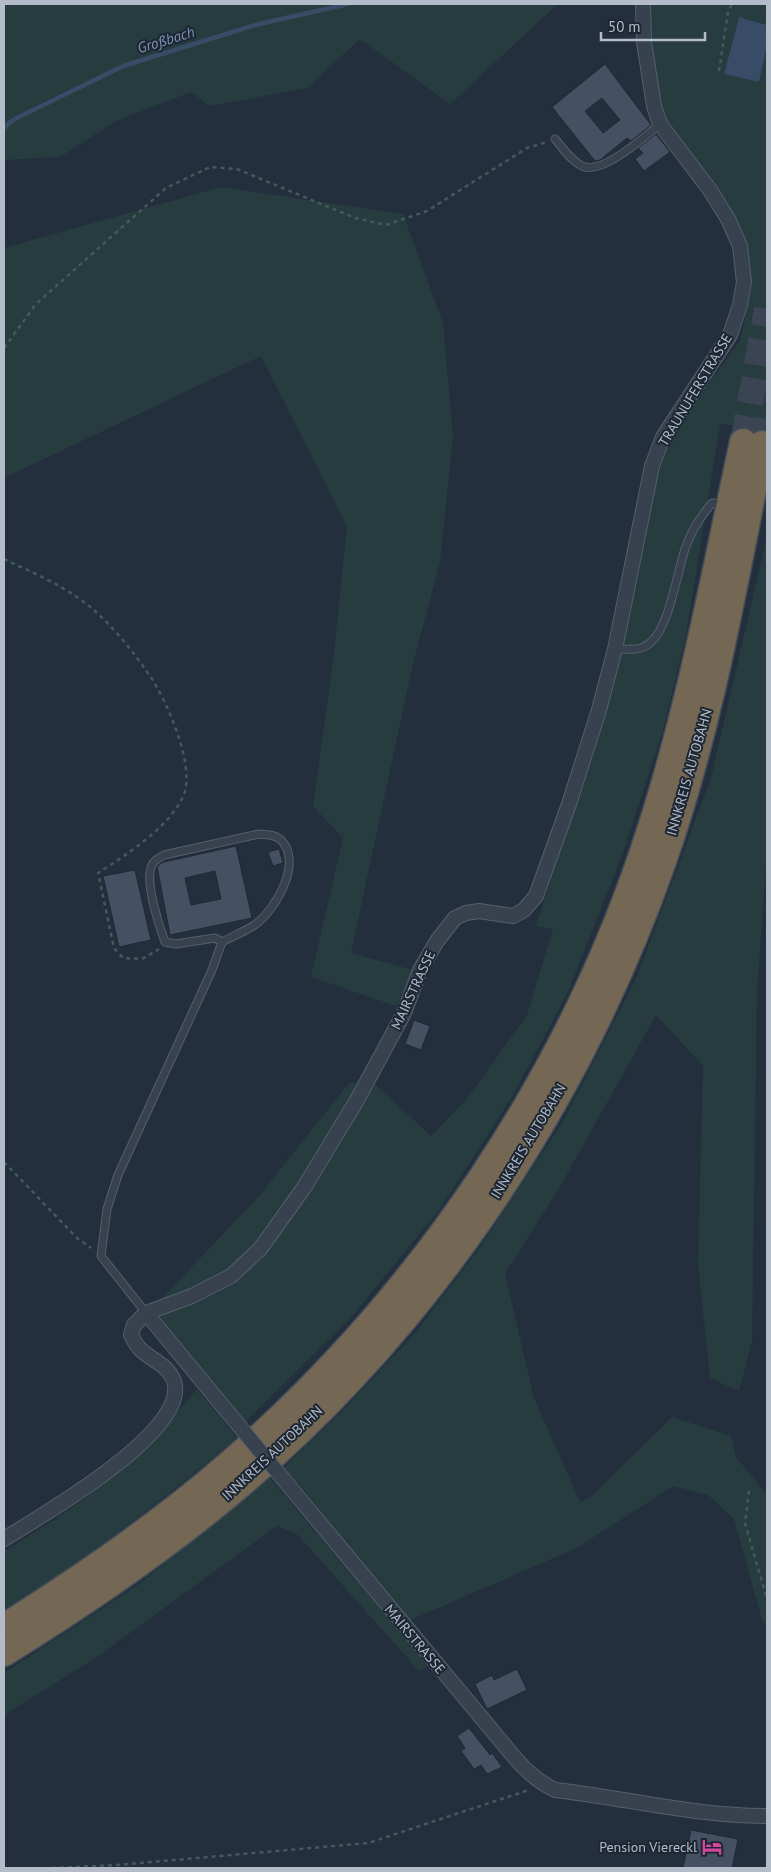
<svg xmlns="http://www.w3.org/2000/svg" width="771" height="1872" viewBox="0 0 771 1872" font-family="'PT Sans',sans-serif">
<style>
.green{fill:#263c3f}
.water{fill:#394c67}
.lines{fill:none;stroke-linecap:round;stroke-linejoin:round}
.stream{stroke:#394c67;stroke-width:4.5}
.building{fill:#455162;stroke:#1f2835;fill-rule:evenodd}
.highway-tunnel{stroke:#3a4453;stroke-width:26;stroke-dasharray:26 13;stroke-linecap:butt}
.lane-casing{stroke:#565f6c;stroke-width:9}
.street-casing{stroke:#565f6c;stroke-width:16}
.highway-casing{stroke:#434c59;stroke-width:29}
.path{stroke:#44595c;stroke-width:2.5;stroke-dasharray:4 4;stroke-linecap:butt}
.lane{stroke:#38414e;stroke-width:7}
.street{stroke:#38414e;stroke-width:14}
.highway{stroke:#746855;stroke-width:26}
.street-bridge-casing{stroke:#565f6c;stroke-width:16;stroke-linecap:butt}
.street-bridge{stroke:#38414e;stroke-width:14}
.labels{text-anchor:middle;stroke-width:4;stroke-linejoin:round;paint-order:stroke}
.street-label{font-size:14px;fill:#b4bcc9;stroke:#1d2633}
.poi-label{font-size:14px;fill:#b4bcc9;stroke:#1d2633;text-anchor:end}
.water-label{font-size:15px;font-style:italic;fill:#7c92b1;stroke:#1d2633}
</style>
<rect width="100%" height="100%" fill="#242f3e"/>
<g class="green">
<path d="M4 4H558L450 104 360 39 307 88 210 106 191 92 116 121 60 157 4 160Z"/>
<path d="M637 4H767V25L739 17 724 74 759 82 767 45V428L720 424 686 635 663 730 622 856 568 992 512 1097 440 1209 349 1320 245 1422 151 1310 260 1195 349 1083 375 1084 431 1136 466 1100 527 1015 553 929 536 926 613 687 647 511 661 456 686 415 740 341 751 290 746 246 724 200 684 148 678 161 651 110 639 58Z"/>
<path d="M221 187 403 214 443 323 453 436 440 562 413 663 351 953 413 970 396 1006 311 977 343 838 313 806 333 662 347 527 261 356 4 478V248Z"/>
<path d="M767 536V850L757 993 752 1341 739 1391 710 1378 698 1263 703 1066 656 1015 561 1185 505 1274 534 1398 580 1502 590 1498 672 1417 731 1436 736 1457 767 1494V1626L762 1620 734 1519 708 1495 673 1486 577 1548 408 1621 298 1483 283 1468 342 1411 415 1333 478 1250 562 1123 636 979 711 778Z"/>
<path d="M197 1389 237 1438C162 1500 87 1560 4 1610V1551C55 1521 106 1486 148 1443 165 1426 181 1407 197 1389Z"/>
<path d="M270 1478 428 1665 419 1671 298 1535 277 1526 94 1659 4 1715V1673L139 1584Z"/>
</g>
<path class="water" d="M739 17 767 25V45L759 82 724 74Z"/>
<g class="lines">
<path class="stream" d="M4 128 13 120 123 66 255 25 348 4"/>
</g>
<g class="building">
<path d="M605 64 651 125 631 141 627 138 600 160 595 161 552 107ZM602 98 620 120 603 133 585 111Z"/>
<path d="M656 134 670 152 644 171 635 159 643 153 638 148Z"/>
<path d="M236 846 252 918 170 935 157 866 164 862ZM215 871 221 899 191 905 185 878Z"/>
<path d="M279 849 283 863 273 866 268 852Z"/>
<path d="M135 870 151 940 119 947 103 876Z"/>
<path d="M414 1020 430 1026 421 1050 405 1044Z"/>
<path d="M517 1669 527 1690 487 1709 475 1684 492 1675 494 1680Z"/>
<path d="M469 1728 490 1755 492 1753 502 1767 487 1774 481 1765 474 1769 461 1751 465 1748 457 1736Z"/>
<path d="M691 1830 738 1839 732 1868H683Z"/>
</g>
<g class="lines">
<g class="highway-tunnel">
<path d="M743 442 767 309"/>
<path d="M762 444 767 419"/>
</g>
<defs>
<g id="lane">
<path d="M555 139C563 148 570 160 582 166 602 176 645 136 660 124"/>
<path d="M615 649C627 649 641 652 651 642 669 627 677 573 685 549 691 531 700 517 712 503L726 504"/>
<path d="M146 1313 101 1256 107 1209 118 1175 212 970 222 942C233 936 246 931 256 924 276 909 303 862 281 840 275 834 266 835 259 834L164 855C160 858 154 860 152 865 144 880 159 926 165 942L176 944 215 938 222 942"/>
</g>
<g id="street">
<path d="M146 1313 221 1404"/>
<path d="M284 1480 515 1758C527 1772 539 1782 555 1790 626 1798 695 1816 767 1816"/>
<path d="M4 1539C39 1517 191 1431 174 1381 168 1364 150 1360 139 1348 136 1344 133 1339 131 1335L134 1325 146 1313 192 1296 231 1276 260 1249 303 1189 356 1102 404 1013 420 970 437 941 455 918 466 913 479 911 513 916 524 910 536 896 569 804 599 710 615 649 652 466 663 437 730 335 740 305 744 282 740 246 728 219 710 190 660 124 654 106 644 42 643 4"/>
</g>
<g id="highway">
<path d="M4 1627C82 1578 158 1526 228 1465 421 1298 572 1075 650 831 691 704 715 572 743 442"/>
<path d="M4 1653C80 1606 154 1556 223 1499 424 1334 576 1108 662 864 710 728 734 585 762 444"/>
</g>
</defs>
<use href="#lane" class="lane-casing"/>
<use href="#street" class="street-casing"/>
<use href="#highway" class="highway-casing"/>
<g class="path">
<path d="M719 71 728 12 732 4"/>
<path d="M4 348 36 304 166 188 210 167 237 169 355 218 386 225 427 211 527 148 547 142"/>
<path d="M4 559C35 574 70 588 96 612 116 630 135 654 150 676 167 701 193 761 185 791 175 824 126 855 98 873L114 948 123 958 142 959 159 949"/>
<path d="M4 1162 77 1238 91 1248"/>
<path d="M749 1491 745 1523 767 1599"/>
<path d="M52 1868 117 1865 368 1843 529 1790"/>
</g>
<use href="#lane" class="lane"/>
<use href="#street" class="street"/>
<use href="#highway" class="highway"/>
<defs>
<path id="street-bridge" d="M221 1404 284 1480"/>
</defs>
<use href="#street-bridge" class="street-bridge-casing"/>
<use href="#street-bridge" class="street-bridge"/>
</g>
<defs>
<symbol id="hotel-bare" viewBox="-9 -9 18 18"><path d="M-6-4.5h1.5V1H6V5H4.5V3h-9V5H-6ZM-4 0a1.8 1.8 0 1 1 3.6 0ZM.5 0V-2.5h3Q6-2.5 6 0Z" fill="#d1479c" stroke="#1d2633" stroke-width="2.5" paint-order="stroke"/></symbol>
</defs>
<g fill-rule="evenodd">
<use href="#hotel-bare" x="698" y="1833" width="28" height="28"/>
</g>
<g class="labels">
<g class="street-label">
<text transform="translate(695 390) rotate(-59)" y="5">TRAUNUFERSTRASSE</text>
<text transform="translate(689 772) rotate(-74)" y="5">INNKREIS AUTOBAHN</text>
<text transform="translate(413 990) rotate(-65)" y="5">MAIRSTRASSE</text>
<text transform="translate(528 1141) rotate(-59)" y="5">INNKREIS AUTOBAHN</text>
<text transform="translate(272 1453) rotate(-43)" y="5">INNKREIS AUTOBAHN</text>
<text transform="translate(415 1639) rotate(50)" y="5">MAIRSTRASSE</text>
</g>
<g class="poi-label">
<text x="697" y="1852">Pension Viereckl</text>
</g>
<g class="water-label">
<text transform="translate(166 40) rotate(-17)" y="5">Großbach</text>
</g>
</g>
<rect width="771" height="1872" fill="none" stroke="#b4bcc9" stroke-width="10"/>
<path d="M601 32v8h104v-8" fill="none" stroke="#b4bcc9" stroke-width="2.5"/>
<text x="608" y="32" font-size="15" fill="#b4bcc9" stroke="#1d2633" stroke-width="4" paint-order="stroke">50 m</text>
</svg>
